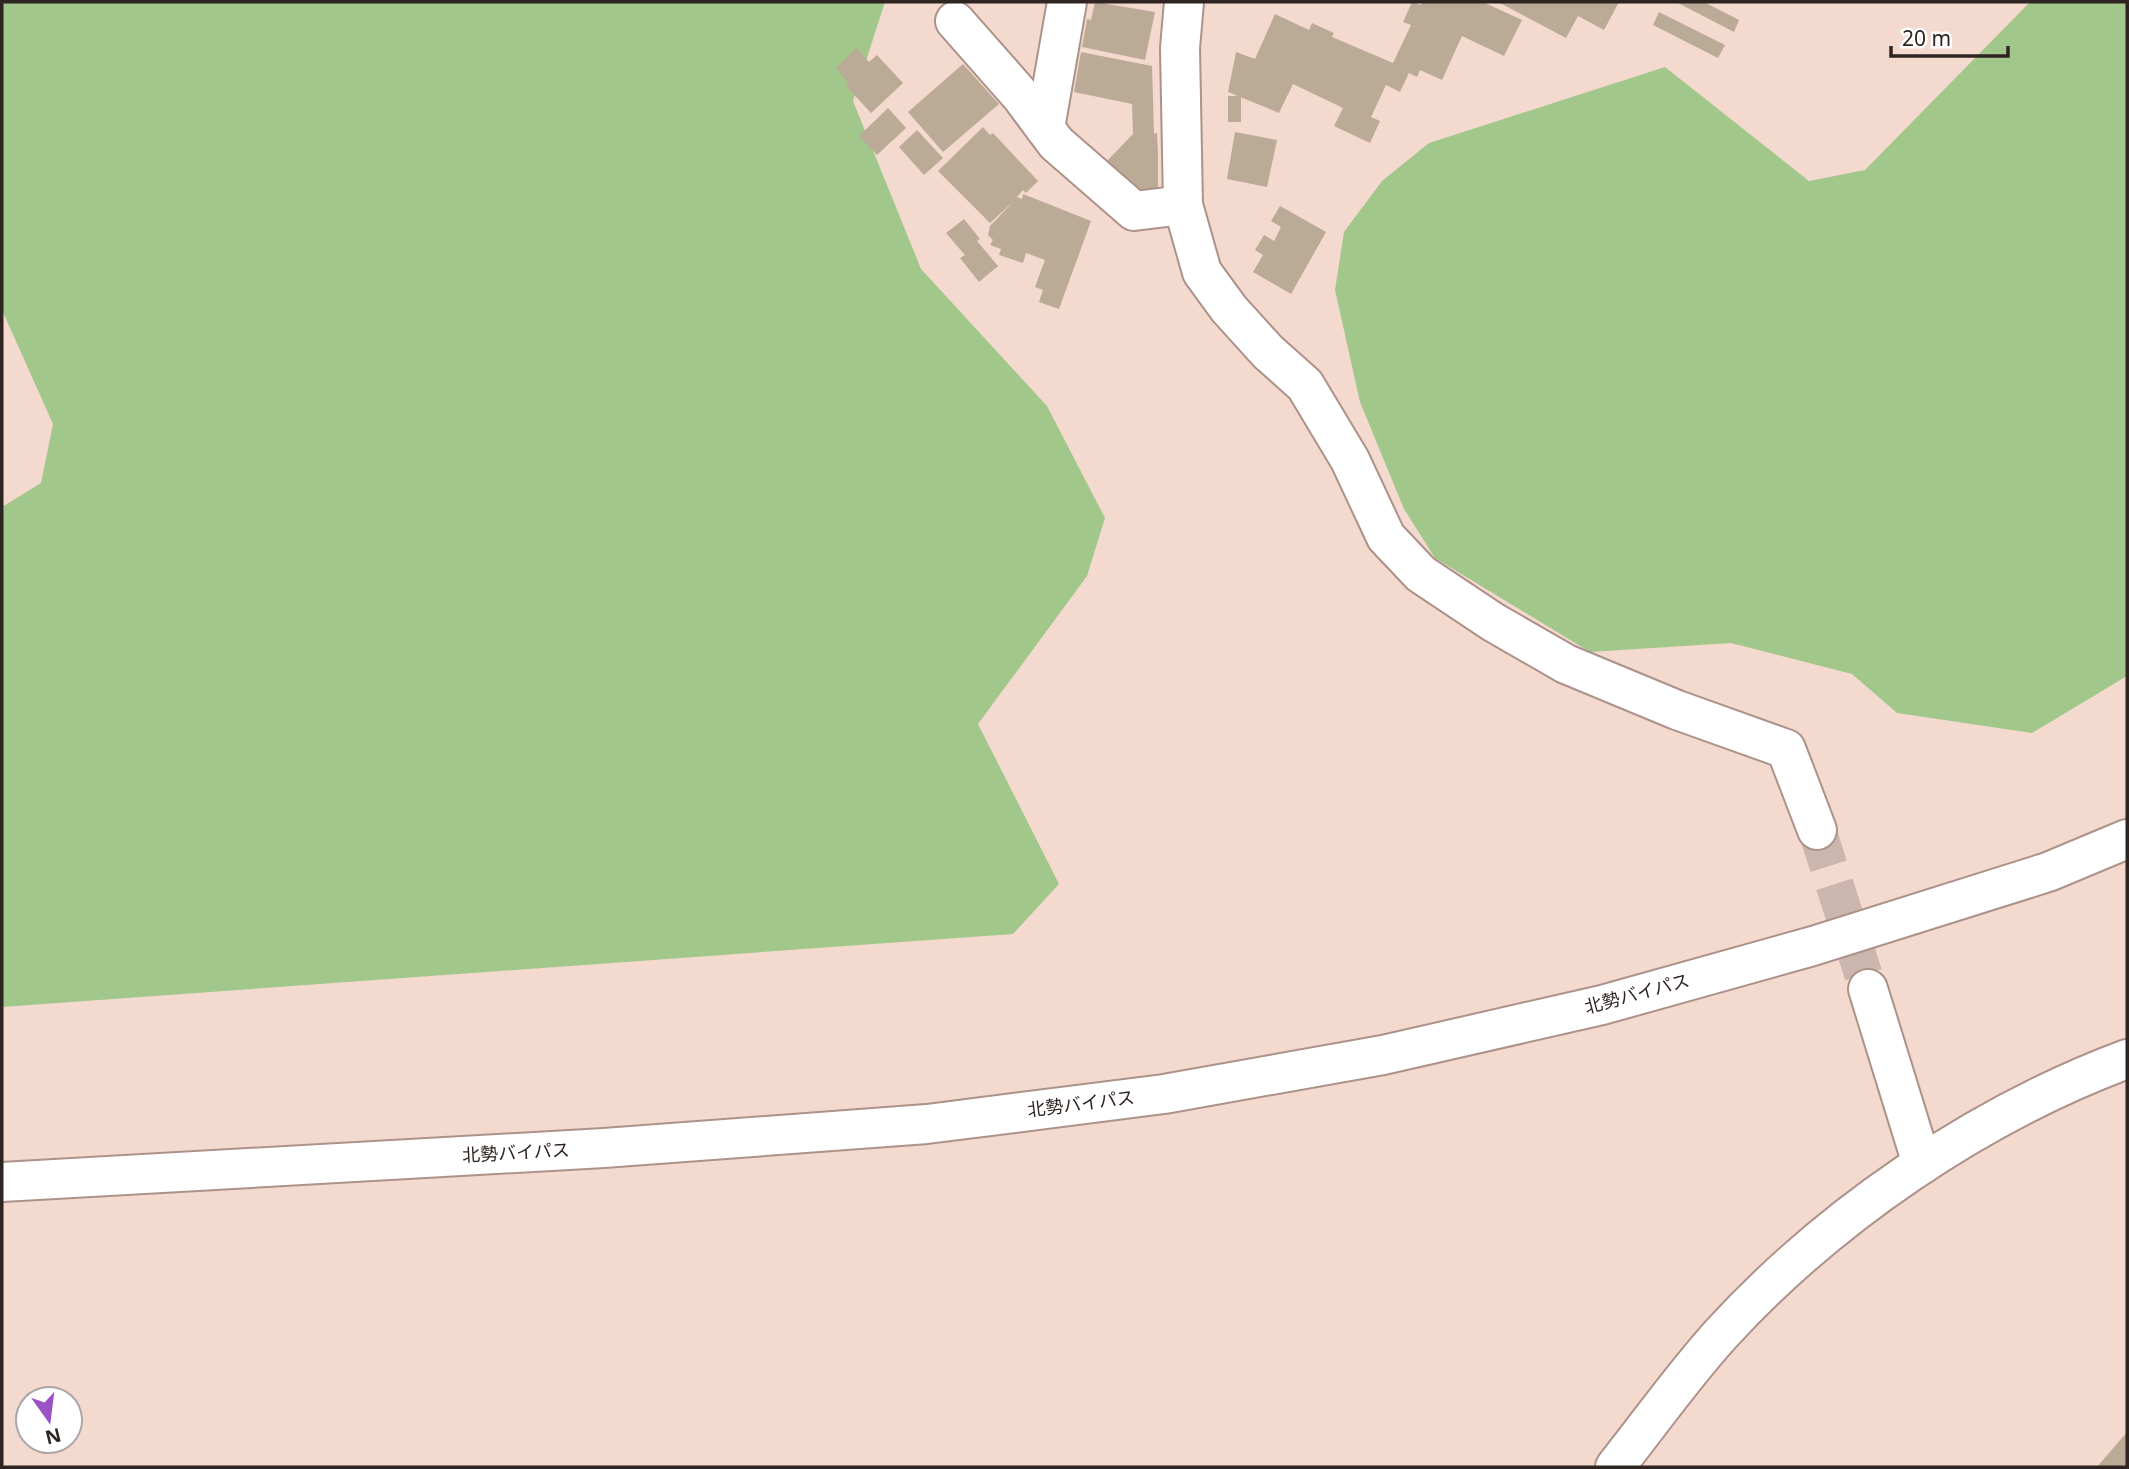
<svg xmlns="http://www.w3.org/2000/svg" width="2129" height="1469" viewBox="0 0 2129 1469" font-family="'Noto Sans','Noto Sans JP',sans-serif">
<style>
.green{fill:#a2c78b}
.building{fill:#bbaa96}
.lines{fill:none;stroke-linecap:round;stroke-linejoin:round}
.minor-tunnel{stroke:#ccb5ac;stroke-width:38;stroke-dasharray:38 19;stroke-linecap:butt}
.minor-casing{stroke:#ac9289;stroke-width:42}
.tertiary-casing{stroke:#ac9289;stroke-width:42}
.trunk-casing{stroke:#ac9289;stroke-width:42}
.minor{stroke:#fff;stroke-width:38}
.tertiary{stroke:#fff;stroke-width:38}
.trunk{stroke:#fff;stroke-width:38}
.labels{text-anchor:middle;stroke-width:6;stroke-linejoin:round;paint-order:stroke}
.street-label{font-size:18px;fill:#2e2421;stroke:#fff}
</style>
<rect width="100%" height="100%" fill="#f4d9cf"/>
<g class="green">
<path d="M2 2H885L853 101 921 269 1047 406 1105 518 1087 576 978 724 1059 884 1013 934 2 1007V507L41 483 53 424 2 310Z"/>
<path d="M2030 2H2127V676L2032 733 1897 713 1852 674 1731 643 1590 652 1435 558 1404 509 1360 402 1335 290 1344 232 1382 181 1429 143 1665 67 1809 181 1865 170Z"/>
</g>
<g class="building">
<path d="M1095 2 1155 12 1145 60 1082 47 1087 19 1091 20Z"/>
<path d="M1412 2 1421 5 1422 2H1483L1522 20 1504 56 1462 36 1442 80 1420 70 1417 77 1409 73 1400 92 1386 85 1371 117 1380 121 1370 143 1334 126 1343 108 1293 84 1279 113 1228 92 1236 52 1255 59 1275 14 1309 30 1312 23 1334 33 1332 37 1393 63 1411 25 1403 22Z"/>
<path d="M1498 2H1619L1604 30 1578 16 1566 38Z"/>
<path d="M1676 2H1704L1739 20 1734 32Z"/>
<path d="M1659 12 1725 45 1718 58 1653 25Z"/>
<path d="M857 48 869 62 877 55 903 83 871 113 845 85 848 82 836 68Z"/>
<path d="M1081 52 1152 66 1154 134 1157 133 1158 153V188L1139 190 1107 161 1133 134 1132 104 1074 92Z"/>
<path d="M963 64 999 104 943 152 908 112Z"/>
<rect x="1228" y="96" width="13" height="26"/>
<path d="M888 108 906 128 877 155 859 136Z"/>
<path d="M983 127 990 135 993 133 1038 181 1026 193 1023 190 1017 197 1022 199 1023 194 1091 221 1059 309 1039 302 1043 290 1035 287 1045 260 1026 253 1023 263 999 255 1001 249 990 245 993 240 988 235 990 226 1013 202 990 223 938 171Z"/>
<path d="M917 130 943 158 924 175 899 147Z"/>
<path d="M1235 132 1277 140 1267 187 1227 179Z"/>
<path d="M1280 206 1326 232 1291 294 1253 272 1263 255 1255 250 1264 235 1274 241 1281 227 1271 221Z"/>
<path d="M964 219 980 239 977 241 998 266 979 282 960 258 965 255 946 233Z"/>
<path d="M2127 1432V1467H2097Z"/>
</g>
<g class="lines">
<path class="minor-tunnel" d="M1817 830 1868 989"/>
<defs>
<g id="minor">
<path d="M1184 2 1180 48 1183 205 1202 272 1229 309 1268 352 1305 385 1350 460 1386 537 1421 574 1493 622 1566 664 1677 710 1786 749 1817 830"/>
<path d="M955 21 1021 96 1056 143 1134 211 1183 205"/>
<path d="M1045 128 1067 2"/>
<path d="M1868 989 1922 1164"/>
</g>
<path id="tertiary" d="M1615 1467C1650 1423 1683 1376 1721 1334 1829 1216 1977 1115 2127 1059"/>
<path id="trunk" d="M2 1182 604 1148 927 1124 1164 1094 1383 1055 1602 1005 1813 946 2048 872 2127 839"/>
</defs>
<use href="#minor" class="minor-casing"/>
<use href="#tertiary" class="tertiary-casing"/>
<use href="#trunk" class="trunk-casing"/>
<use href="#minor" class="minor"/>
<use href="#tertiary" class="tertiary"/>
<use href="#trunk" class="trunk"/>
</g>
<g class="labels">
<g class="street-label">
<text transform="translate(1637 994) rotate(-15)" y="6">北勢バイパス</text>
<text transform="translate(1081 1104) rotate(-7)" y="6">北勢バイパス</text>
<text transform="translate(516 1153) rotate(-3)" y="6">北勢バイパス</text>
</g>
</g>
<rect width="2129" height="1469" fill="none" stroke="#2e2421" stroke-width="7"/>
<g transform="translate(49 1420) rotate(166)"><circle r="33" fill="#ffffff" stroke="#aba7a6" stroke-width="2"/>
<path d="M0-5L12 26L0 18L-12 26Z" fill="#9b52c5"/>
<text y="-10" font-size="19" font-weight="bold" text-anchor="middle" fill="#2e2421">N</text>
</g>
<path d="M1891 46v10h117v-10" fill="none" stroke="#2e2421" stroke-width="3.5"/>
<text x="1902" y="46" font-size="21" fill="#2e2421" stroke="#ffffff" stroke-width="5" paint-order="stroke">20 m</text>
</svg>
